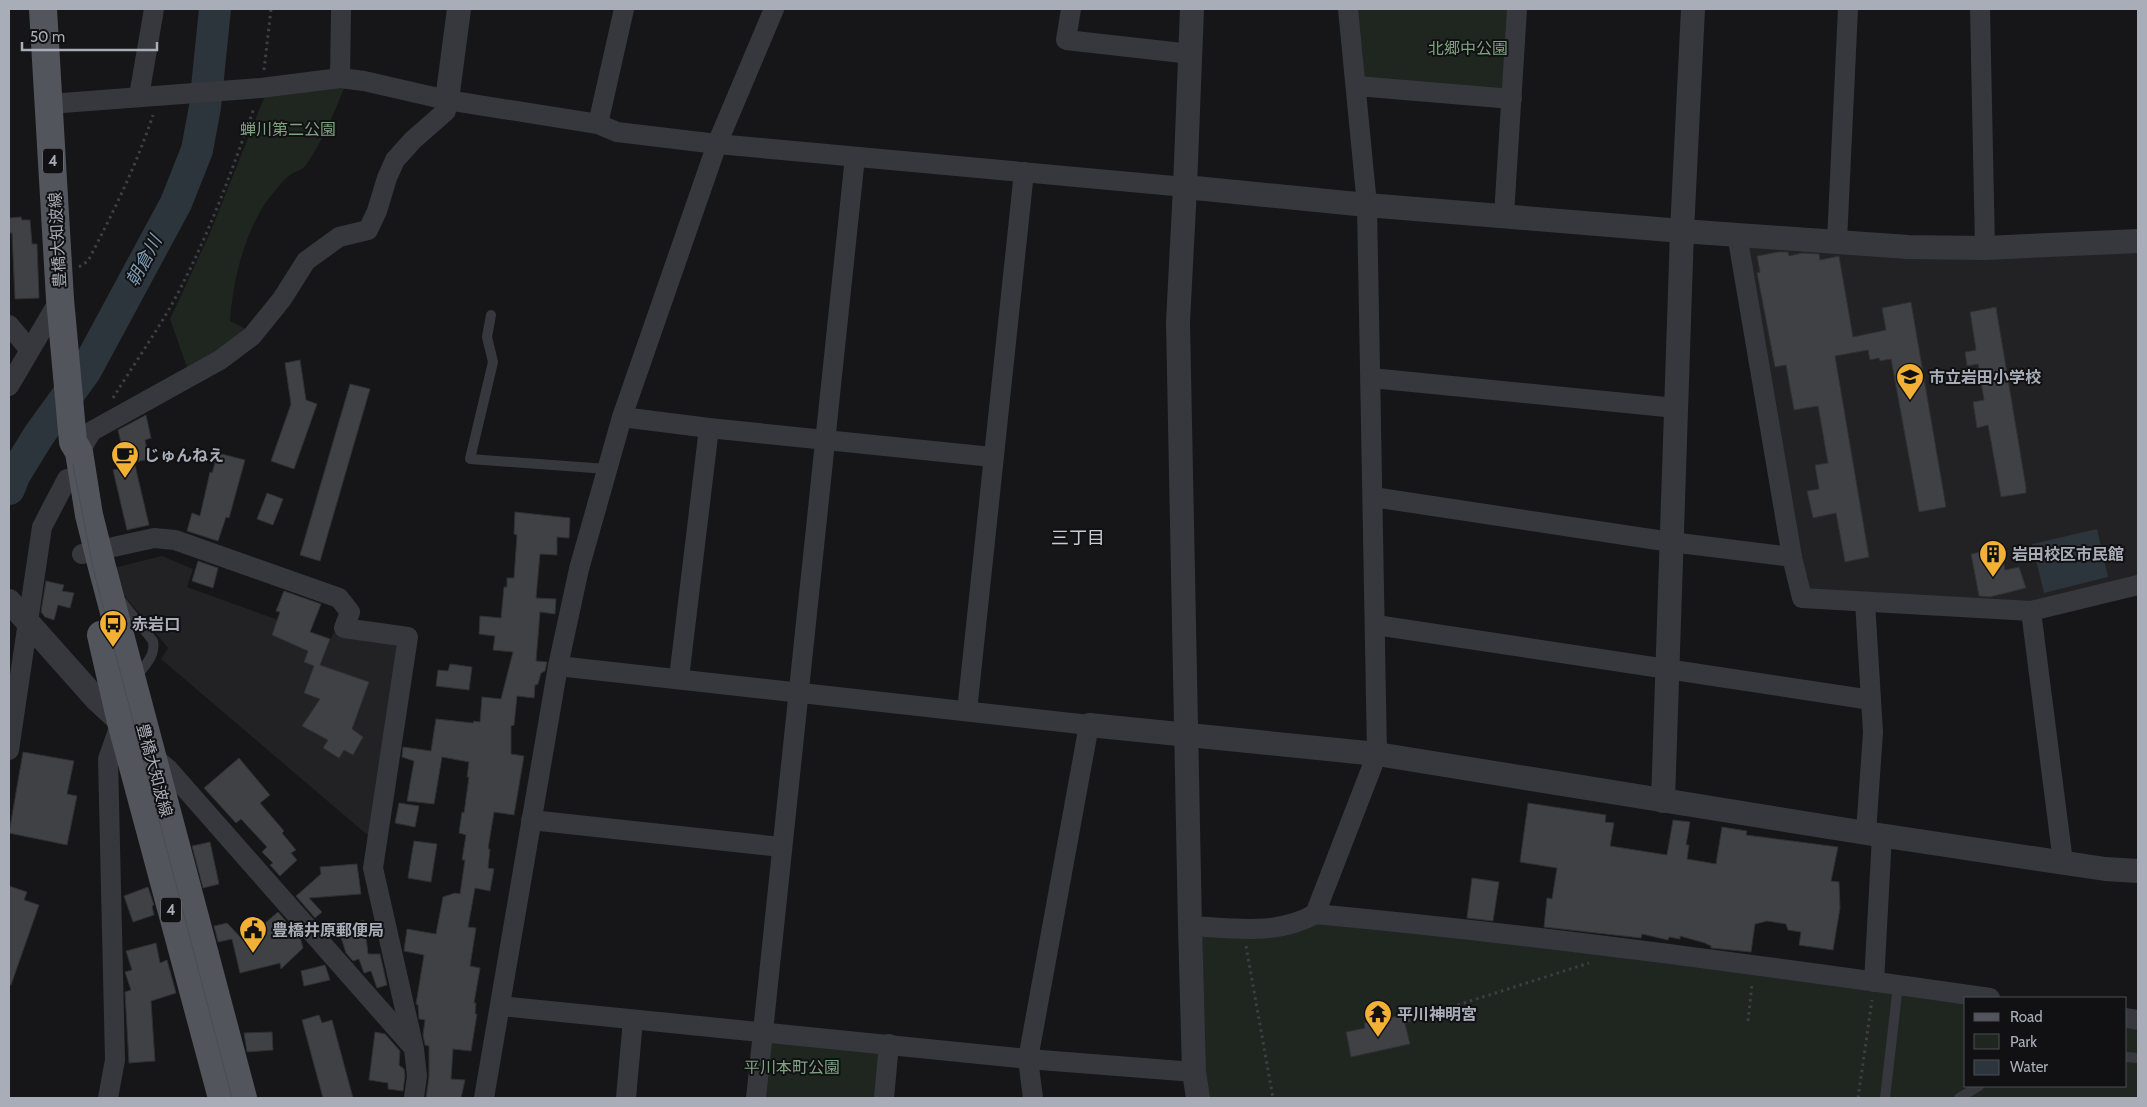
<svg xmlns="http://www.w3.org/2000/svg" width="2147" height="1107" viewBox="0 0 2147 1107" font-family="Cabin,'Noto Sans JP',sans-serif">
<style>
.built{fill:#222225}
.green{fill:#1e261f}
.water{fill:#2c353c}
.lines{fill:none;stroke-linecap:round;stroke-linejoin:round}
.river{stroke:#2c353c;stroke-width:32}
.building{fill:#404145;stroke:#303034}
.path{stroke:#3d3f44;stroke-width:3;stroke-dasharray:2.5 4;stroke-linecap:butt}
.service{stroke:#37383d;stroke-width:10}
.minor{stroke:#37383d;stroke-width:20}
.tertiary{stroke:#37383d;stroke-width:24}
.primary{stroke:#53555c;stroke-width:28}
.tram{stroke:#4a4c52;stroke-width:1}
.labels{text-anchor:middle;stroke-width:4;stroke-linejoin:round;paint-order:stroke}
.shield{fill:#111113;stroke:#7b7e86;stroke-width:1}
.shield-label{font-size:15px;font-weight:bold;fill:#a8adb8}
.park-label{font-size:16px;fill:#7fa381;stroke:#111113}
.street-label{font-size:16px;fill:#a8adb8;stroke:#111113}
.poi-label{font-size:16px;font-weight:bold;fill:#a8adb8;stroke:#111113;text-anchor:start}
.water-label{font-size:18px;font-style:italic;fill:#7f9bb3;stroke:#111113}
.neighbourhood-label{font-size:18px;fill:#c9ccd4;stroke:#111113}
</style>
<rect width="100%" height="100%" fill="#161618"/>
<g class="built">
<path d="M1753 245 2138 252V578L2026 606 1807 590 1747 250Z"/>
<path d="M162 556 193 569 187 587 331 639 333 633H338L397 644 371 838 161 659 168 648 118 588 114 568Z"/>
</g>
<g class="green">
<path d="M1355 9H1511L1506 90 1364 78Z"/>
<path d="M345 86C334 113 323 140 306 165 302 171 295 171 290 175 284 179 279 186 274 192 246 224 233 279 230 321L250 331 188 370 170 319 210 233 264 98Z"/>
<path d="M1315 914 1966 998V1086H2126V1018L2138 1020V1098H1198L1190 926Z"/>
<path d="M780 1035 889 1044 884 1098H757L763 1046Z"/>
</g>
<path class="water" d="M2097 529 2108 577 2044 593 2032 544Z"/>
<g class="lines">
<path class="river" d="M9 489 15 474 39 435 86 370 176 203 197 150 205 107 215 9"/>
</g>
<g class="building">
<path d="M21 217 22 220H30L32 244H37L39 298 15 299 12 233H9V218Z"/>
<path d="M1778 252H1788L1789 256 1802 253 1819 254 1820 260 1839 256 1853 337 1886 330 1882 308 1911 302 1946 507 1919 512 1891 359 1880 361 1879 358 1870 360 1868 350 1835 356 1869 557 1845 562 1836 513 1813 518 1807 491 1819 489 1815 465 1828 463 1818 406 1794 410 1786 365 1775 367 1757 273 1760 272 1757 256Z"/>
<path d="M1996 307 2026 487V493L2001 497 1988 425 1977 428 1973 402 1984 400 1978 364 1967 366 1965 352 1976 350 1970 312Z"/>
<path d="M300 360 306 400 317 404 294 469 271 461 291 404 285 363Z"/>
<path d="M350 384 370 389 320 561 300 555Z"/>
<path d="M146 415 151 438 145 440 149 459 126 464 118 430Z"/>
<path d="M218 453 245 460 229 518 226 517 218 541 187 531 192 513 200 516 210 472 212 473Z"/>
<path d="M135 465 149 525 127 530 113 470Z"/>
<path d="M267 493 283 499 273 525 257 519Z"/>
<path d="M515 512 570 518 569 538 557 537V555L540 554 536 598 556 599 555 614 540 612 536 661 547 662 545 671 541 673 538 684 535 685 534 698 517 696 514 725 511 726V754L524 756 514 815 494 812 488 849H490L488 868 494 869 490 891 475 888 468 927 476 928 470 966 480 968 474 1003H476L475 1014H477L471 1051 453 1049 451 1079 465 1080 461 1098H426L429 1077V1046L425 1045 423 1035 425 1020 419 1019 418 1005 416 1004 424 955 404 951 407 929 436 934 443 897 455 893 460 894 465 860H462L466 835 459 833 462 812 464 813 469 777H467L469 762 442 757 434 804 407 801 414 761 402 757 403 747 431 751 436 719 473 723 474 721 480 722 482 697 501 699 513 652 493 650 495 636 479 634 480 616 501 618 504 587H507V578H514L517 535 514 534Z"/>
<path d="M2001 548 2005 570 2019 567 2026 588 1990 597 1979 596 1971 554Z"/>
<path d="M198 561 218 568 213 588 192 581Z"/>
<path d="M46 581 64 585 62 591 74 593 70 608 58 605 54 620 45 617 41 612Z"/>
<path d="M284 591 321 604 310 632 330 639 320 665 369 682 352 729 363 737 353 755 344 750 339 758 323 748 328 740 302 726 320 699 304 693 314 666 304 662 308 651 272 635 280 612 276 611Z"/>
<path d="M450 664 472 667 469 690 436 686 438 670 448 671Z"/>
<path d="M23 752 74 761 67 794 77 796 67 845 9 833Z"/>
<path d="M239 758 270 795 260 803 284 831 282 833 296 850 291 853 297 860 280 876 270 865 273 863 262 852 267 847 241 819 236 823 204 788Z"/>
<path d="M399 803 419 806 415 827 395 823Z"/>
<path d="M1528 803 1606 815 1605 822 1614 823 1610 846 1667 855 1673 820 1690 822 1686 845H1689L1687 859 1716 864 1722 827 1747 831 1746 835 1838 847 1831 881 1839 882 1840 908 1833 950 1799 945 1801 932 1788 930 1786 924 1767 921 1755 924 1751 952 1711 948V946L1705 943 1680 936V939L1669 937 1668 940 1642 934 1641 938 1544 927 1547 898 1552 899 1557 868 1520 862Z"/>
<path d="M414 841 437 844 431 882 408 878Z"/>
<path d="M210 842 219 884 203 888 192 846Z"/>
<path d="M357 864 361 894 309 898 322 912 315 918 296 896 321 874 320 867Z"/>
<path d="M1472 878 1499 882 1493 921 1467 918Z"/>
<path d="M9 886 27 892 24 900 39 905 11 985H9Z"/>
<path d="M148 887 154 905 152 906 154 915 133 922 124 896Z"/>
<path d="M278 912 300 937 303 948 281 969 280 963 240 973 232 939 218 942 214 926 227 923 244 941Z"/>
<path d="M364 920 368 954H380L387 985 377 988 371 971 364 973 359 959 353 961 346 953 338 928Z"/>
<path d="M156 943 160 963 167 960 176 993 151 1001 155 1061 129 1063 125 992 131 990 125 972 132 970 126 951Z"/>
<path d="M325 965 330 980 304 986 301 971Z"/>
<path d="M319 1015 322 1023 332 1020 353 1098H323L302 1020Z"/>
<path d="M1403 1015 1410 1044 1351 1057 1346 1032 1365 1028 1364 1023Z"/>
<path d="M272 1032 273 1050 247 1052 244 1033Z"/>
<path d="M375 1032 385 1034 400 1051 399 1065 404 1069 405 1076 403 1091 388 1089V1083L369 1080Z"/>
</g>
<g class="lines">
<g class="path">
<path d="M264 70 271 9"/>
<path d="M79 267 88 261C113 213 136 166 153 115"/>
<path d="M113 398C132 367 154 336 172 304 206 242 231 174 254 108"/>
<path d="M1246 946 1273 1098"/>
<path d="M1408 1021 1589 963"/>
<path d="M1748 1021 1752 984"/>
<path d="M1858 1098 1872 1000"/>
</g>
<g class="service">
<path d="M491 315 487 337 493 362 470 459 607 469"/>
<path d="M119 598 153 641C156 656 144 666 135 678"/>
<path d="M2126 1057 2138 1058"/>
<path d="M1885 1098 1898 985"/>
<path d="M1959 1098 1979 1086"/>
</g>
<g class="minor">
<path d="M1071 9 1066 40 1191 54"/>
<path d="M1980 9 1985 248"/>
<path d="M340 78 341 9"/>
<path d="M1357 86 1512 99"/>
<path d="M139 96 154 9"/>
<path d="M49 104 261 88 340 78 364 81 447 100 598 124 617 132 717 144 1185 187"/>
<path d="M598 124 624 9"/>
<path d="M1504 215 1517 9"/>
<path d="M1737 234 1792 557 1802 598 2031 611 2138 585"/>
<path d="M1837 241 1848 9"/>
<path d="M9 325 29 349"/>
<path d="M1371 378 1676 408"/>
<path d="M9 386 60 299"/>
<path d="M622 417 709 428 992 457"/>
<path d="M79 452 92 431 220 360 252 336 282 299 306 261 339 237 368 230 377 211 387 178 395 160 413 140 446 111 447 100"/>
<path d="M1373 497 1671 542 1792 557"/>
<path d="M82 554 154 538 175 540 339 598 350 612 344 628 408 637 373 868 414 1049 417 1076 414 1098"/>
<path d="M1865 602 1873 732 1866 833"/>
<path d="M2031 611 2063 862"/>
<path d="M1376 625 1871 700"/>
<path d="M558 666 1089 725 1028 1059 1033 1098"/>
<path d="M679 678 709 428"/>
<path d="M967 711 1024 172"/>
<path d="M9 750 42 527 67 479"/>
<path d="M150 754 169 770 412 1046"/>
<path d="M531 820 781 847"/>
<path d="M1315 914 1377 754 1367 205 1348 9"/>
<path d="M1190 926C1232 928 1277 936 1315 914 1541 935 1765 966 1990 998"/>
<path d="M1874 982 1882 836"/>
<path d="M500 1006 1028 1059 1194 1072"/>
<path d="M2126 1018 2138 1020"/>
<path d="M108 1098 115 1060 108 759 121 722 123 725"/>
<path d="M484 1098 558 666 579 569 622 417 717 144 774 9"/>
<path d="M626 1098 633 1020"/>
<path d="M756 1098 855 157"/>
<path d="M884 1098 889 1044"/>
</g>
<g class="tertiary">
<path d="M1192 9 1185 187 1178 322 1190 926 1194 1072 1198 1098"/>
<path d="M447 100 459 9"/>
<path d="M1185 187 1367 205 1682 231 1908 247 1985 248 2138 241"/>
<path d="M9 601 97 700 121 722"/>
<path d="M1089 725 1377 754 1866 833 2105 869 2138 871"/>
<path d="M1663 801 1682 231 1693 9"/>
</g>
<g class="primary">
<path d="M43 9 60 299 73 442 79 452 89 515 102 567 243 1098"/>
<path d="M101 635 121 722 222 1098"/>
</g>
<path class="tram" d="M73 465 93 568 232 1098"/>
</g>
<defs>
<symbol id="school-pin" viewBox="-11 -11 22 30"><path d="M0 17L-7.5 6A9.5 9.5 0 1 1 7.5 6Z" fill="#f2b134" stroke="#111113"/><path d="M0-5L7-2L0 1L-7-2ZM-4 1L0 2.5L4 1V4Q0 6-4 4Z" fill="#111"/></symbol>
<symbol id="cafe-pin" viewBox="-11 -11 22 30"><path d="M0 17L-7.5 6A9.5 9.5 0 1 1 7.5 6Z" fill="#f2b134" stroke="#111113"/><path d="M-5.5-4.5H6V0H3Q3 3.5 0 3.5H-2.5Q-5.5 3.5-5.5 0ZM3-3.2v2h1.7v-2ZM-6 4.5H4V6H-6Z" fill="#111"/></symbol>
<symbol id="building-pin" viewBox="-11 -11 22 30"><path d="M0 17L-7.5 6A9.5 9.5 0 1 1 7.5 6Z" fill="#f2b134" stroke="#111113"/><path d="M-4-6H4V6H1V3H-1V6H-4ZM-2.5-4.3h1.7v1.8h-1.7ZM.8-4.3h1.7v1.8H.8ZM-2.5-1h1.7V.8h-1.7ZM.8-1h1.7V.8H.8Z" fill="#111"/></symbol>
<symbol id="bus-pin" viewBox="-11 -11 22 30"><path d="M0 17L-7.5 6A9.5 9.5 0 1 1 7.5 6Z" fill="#f2b134" stroke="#111113"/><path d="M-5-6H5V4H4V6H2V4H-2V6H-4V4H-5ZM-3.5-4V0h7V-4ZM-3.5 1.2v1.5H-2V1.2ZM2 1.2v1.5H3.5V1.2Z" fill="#111"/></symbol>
<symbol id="civic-pin" viewBox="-11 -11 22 30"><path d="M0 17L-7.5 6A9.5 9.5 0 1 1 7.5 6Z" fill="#f2b134" stroke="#111113"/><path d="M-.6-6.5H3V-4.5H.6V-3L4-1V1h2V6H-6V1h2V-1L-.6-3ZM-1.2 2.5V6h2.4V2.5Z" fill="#111"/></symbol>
<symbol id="temple-pin" viewBox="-11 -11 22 30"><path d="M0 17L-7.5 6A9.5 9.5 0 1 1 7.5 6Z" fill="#f2b134" stroke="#111113"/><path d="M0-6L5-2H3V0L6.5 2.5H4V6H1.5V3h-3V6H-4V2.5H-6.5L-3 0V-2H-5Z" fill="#111"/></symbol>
</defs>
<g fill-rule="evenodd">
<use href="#school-pin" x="1894" y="361" width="32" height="43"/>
<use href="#cafe-pin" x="109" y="439" width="32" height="43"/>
<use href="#building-pin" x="1977" y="538" width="32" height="43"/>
<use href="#bus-pin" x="97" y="608" width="32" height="43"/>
<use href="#civic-pin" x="237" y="914" width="32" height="43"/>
<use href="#temple-pin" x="1362" y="998" width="32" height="43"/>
</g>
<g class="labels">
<g class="shield">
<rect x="43" y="148.5" width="20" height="25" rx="4"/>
<rect x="161" y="897.5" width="20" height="25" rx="4"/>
</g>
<g class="shield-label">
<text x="53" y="166">4</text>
<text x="171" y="915">4</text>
</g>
<g class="park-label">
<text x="1468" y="54">北郷中公園</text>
<text x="288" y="135">蝉川第二公園</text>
<text x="792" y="1073">平川本町公園</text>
</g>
<g class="street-label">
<text transform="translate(57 240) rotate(-93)" y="6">豊橋大知波線</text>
<text transform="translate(155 770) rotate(75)" y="6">豊橋大知波線</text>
</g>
<g class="poi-label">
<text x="1929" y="383">市立岩田小学校</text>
<text x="144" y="461">じゅんねえ</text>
<text x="2012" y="560">岩田校区市民館</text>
<text x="132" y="630">赤岩口</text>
<text x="272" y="936">豊橋井原郵便局</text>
<text x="1397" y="1020">平川神明宮</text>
</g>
<g class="water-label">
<text transform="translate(144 261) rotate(-62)" y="6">朝倉川</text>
</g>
<g class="neighbourhood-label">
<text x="1078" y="544">三丁目</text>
</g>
</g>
<rect width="2147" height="1107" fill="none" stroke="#a8adb8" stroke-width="20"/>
<rect x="1964" y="997" width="162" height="90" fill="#111113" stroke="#4d4f55"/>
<rect x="1974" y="1013" width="25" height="8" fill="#53555c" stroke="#4d4f55"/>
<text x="2010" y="1022" font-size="15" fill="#a8adb8">Road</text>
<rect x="1974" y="1034" width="25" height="15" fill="#1e261f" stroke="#4d4f55"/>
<text x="2010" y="1047" font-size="15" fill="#a8adb8">Park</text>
<rect x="1974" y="1060" width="25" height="15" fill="#2c353c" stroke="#4d4f55"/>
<text x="2010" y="1072" font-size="15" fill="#a8adb8">Water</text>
<path d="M22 42v8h135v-8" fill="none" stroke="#a8adb8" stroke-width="2.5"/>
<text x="30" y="42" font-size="15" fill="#a8adb8" stroke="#111113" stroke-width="4" paint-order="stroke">50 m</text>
</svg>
